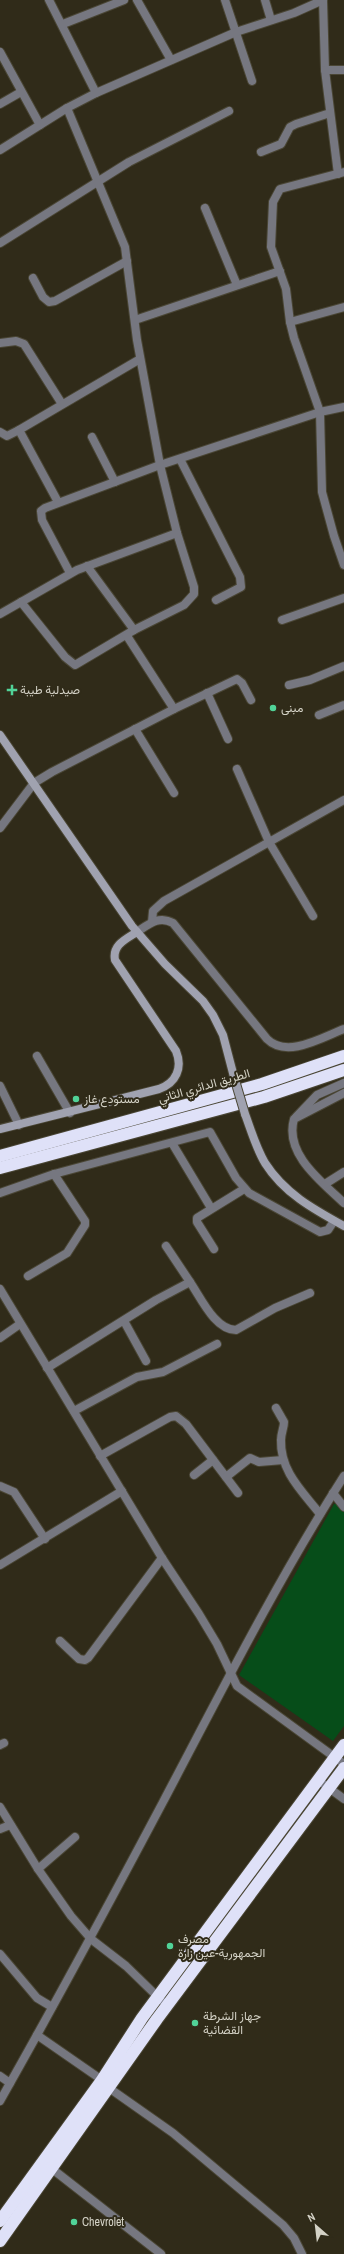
<svg xmlns="http://www.w3.org/2000/svg" width="344" height="2254" viewBox="0 0 344 2254" font-family="'Archivo Narrow',Vazirmatn,sans-serif">
<style>
.green{fill:#064d19}
.lines{fill:none;stroke-linecap:round;stroke-linejoin:round}
.street-casing{stroke:#4a4635;stroke-width:10}
.secondary-casing{stroke:#4a4635;stroke-width:10}
.highway-casing{stroke:#4a4635;stroke-width:14}
.street{stroke:#767780;stroke-width:8}
.secondary{stroke:#a0a2b0;stroke-width:8}
.highway{stroke:#dfe1f8;stroke-width:12}
.secondary-bridge-casing{stroke:#4a4635;stroke-width:10;stroke-linecap:butt}
.secondary-bridge{stroke:#a0a2b0;stroke-width:8}
.poi-dot{fill:#51d398;stroke:#302b19;stroke-width:1.5}
.labels{text-anchor:middle;stroke-width:4;stroke-linejoin:round;paint-order:stroke}
.poi-label{font-size:12px;fill:#d4d2c6;stroke:#302b19;text-anchor:start}
.street-label{font-size:12px;fill:#d4d2c6;stroke:#302b19}
</style>
<rect width="100%" height="100%" fill="#302b19"/>
<path class="green" d="M334 1504H341L344 1509V1726L333 1741 239 1675Z"/>
<g class="lines">
<defs>
<g id="street">
<path d="M49 0 96 93"/>
<path d="M137 0 171 60"/>
<path d="M225 0 252 81"/>
<path d="M265 0 271 20"/>
<path d="M323 0 325 70 338 174"/>
<path d="M63 24 124 0"/>
<path d="M0 52 40 125"/>
<path d="M325 70H344"/>
<path d="M0 104 21 92"/>
<path d="M0 150 67 108 96 93 236 32 294 13 323 0"/>
<path d="M261 152 281 144 290 127 296 124 330 113"/>
<path d="M344 172 280 189 273 202 271 247 286 289 290 322 294 338 320 412 322 492 334 536 344 565"/>
<path d="M205 208 237 285"/>
<path d="M0 243 129 162 229 111"/>
<path d="M33 278 43 297 49 302 55 301 127 261"/>
<path d="M135 320 280 271"/>
<path d="M290 322 344 307"/>
<path d="M0 343 16 341 24 344 62 404"/>
<path d="M0 432 7 436 19 430"/>
<path d="M92 437 115 482"/>
<path d="M180 459 240 577 241 587 216 600"/>
<path d="M58 502 19 430 140 359"/>
<path d="M87 566 134 630"/>
<path d="M70 573 42 520 41 511 45 508 160 465 320 412 344 407"/>
<path d="M21 602 65 657 75 665 134 630 184 605 194 594V587L177 533 160 465 137 340 125 247 67 108"/>
<path d="M0 614 77 570 177 533"/>
<path d="M282 620 344 598"/>
<path d="M127 636 174 709"/>
<path d="M289 685 310 680 344 666"/>
<path d="M207 693 228 739"/>
<path d="M319 715 344 705"/>
<path d="M135 729 174 793"/>
<path d="M237 769 269 842 313 916"/>
<path d="M0 828 34 783 52 772 174 709 237 679 242 683 251 700"/>
<path d="M152 922 153 911 164 901 344 800"/>
<path d="M137 932C149 924 159 915 173 923L267 1039C287 1059 323 1037 344 1029"/>
<path d="M37 1056 70 1113"/>
<path d="M0 1086 19 1125"/>
<path d="M344 1093 294 1119C284 1154 322 1182 344 1203"/>
<path d="M296 1117 317 1095 344 1083"/>
<path d="M172 1143 211 1208"/>
<path d="M325 1184 344 1172"/>
<path d="M0 1193 54 1174 210 1132 236 1178 249 1193 320 1232 328 1230 334 1221"/>
<path d="M214 1249 197 1222V1218L244 1189"/>
<path d="M28 1276 67 1253 85 1225V1221L54 1174"/>
<path d="M190 1282C201 1298 215 1330 236 1330L275 1308 310 1293"/>
<path d="M0 1289 162 1558 199 1614 217 1644 237 1686 344 1764"/>
<path d="M124 1321 146 1361"/>
<path d="M0 1338 20 1324"/>
<path d="M47 1368 156 1300 190 1282 166 1246"/>
<path d="M276 1408 284 1422C284 1428 281 1433 281 1440 280 1471 302 1491 320 1514"/>
<path d="M74 1411 137 1377 163 1372 217 1344"/>
<path d="M100 1456 170 1417 176 1416 186 1424 238 1493"/>
<path d="M194 1475 213 1460"/>
<path d="M226 1477 250 1458 259 1462 283 1460"/>
<path d="M0 1486 14 1492 45 1539"/>
<path d="M333 1493 344 1507"/>
<path d="M0 1565 122 1491"/>
<path d="M60 1641 79 1659 85 1660 88 1658 162 1558"/>
<path d="M0 1745 4 1743"/>
<path d="M318 1780 344 1799"/>
<path d="M0 1807 38 1869 71 1916 91 1939 126 1966 161 2000"/>
<path d="M0 1829 10 1825"/>
<path d="M38 1869 75 1837"/>
<path d="M0 1954 37 1998 52 2007"/>
<path d="M37 2035 102 2080"/>
<path d="M0 2076 10 2083"/>
<path d="M109 2088 173 2133 283 2225 294 2238 302 2254"/>
<path d="M0 2101C56 2002 110 1902 163 1802 221 1692 277 1581 344 1476"/>
<path d="M51 2168 161 2254"/>
</g>
<g id="secondary">
<path d="M0 735 132 926 165 964 203 1001 213 1015 223 1035 234 1077"/>
<path d="M245 1114C251 1130 256 1148 265 1163 284 1193 313 1209 344 1226"/>
<path d="M0 1129 159 1089C176 1083 183 1068 176 1051L115 960C112 945 126 939 137 932"/>
</g>
<g id="highway">
<path d="M0 1156 262 1084 344 1056"/>
<path d="M0 1168 264 1097 344 1070"/>
<path d="M0 2221 102 2080 142 2018 344 1745"/>
<path d="M0 2241 157 2019 344 1768"/>
</g>
</defs>
<use href="#street" class="street-casing"/>
<use href="#secondary" class="secondary-casing"/>
<use href="#highway" class="highway-casing"/>
<use href="#street" class="street"/>
<use href="#secondary" class="secondary"/>
<use href="#highway" class="highway"/>
<defs>
<path id="secondary-bridge" d="M234 1077 245 1114"/>
</defs>
<use href="#secondary-bridge" class="secondary-bridge-casing"/>
<use href="#secondary-bridge" class="secondary-bridge"/>
</g>
<g class="poi-dot">
<path d="M10 684h4v4h4v4h-4v4h-4v-4h-4v-4h4z"/>
<circle cx="273" cy="708" r="4"/>
<circle cx="76" cy="1099" r="4"/>
<circle cx="170" cy="1946" r="4"/>
<circle cx="195" cy="2023" r="4"/>
<circle cx="74" cy="2222" r="4"/>
</g>
<g class="labels">
<g class="poi-label">
<text x="20" y="694">صيدلية طيبة</text>
<text x="281" y="712">مبنى</text>
<text x="84" y="1103">مستودع غاز</text>
<text x="178" y="1943">مصرف<tspan x="178" dy="14">الجمهورية-عين زارة</tspan></text>
<text x="203" y="2020">جهاز الشرطة<tspan x="203" dy="14">القضائية</tspan></text>
<text x="82" y="2226">Chevrolet</text>
</g>
<g class="street-label">
<text transform="translate(204 1086) rotate(-16)" y="4">الطريق الدائري الثاني</text>
</g>
</g>
<g transform="translate(316 2226) rotate(332)" stroke="#302b19" stroke-width="3" paint-order="stroke">
<path d="M0-3L7 15L0 10L-7 15Z" fill="#d4d2c6"/>
<text y="-6" font-size="11" font-weight="bold" text-anchor="middle" fill="#d4d2c6">N</text>
</g>
</svg>
